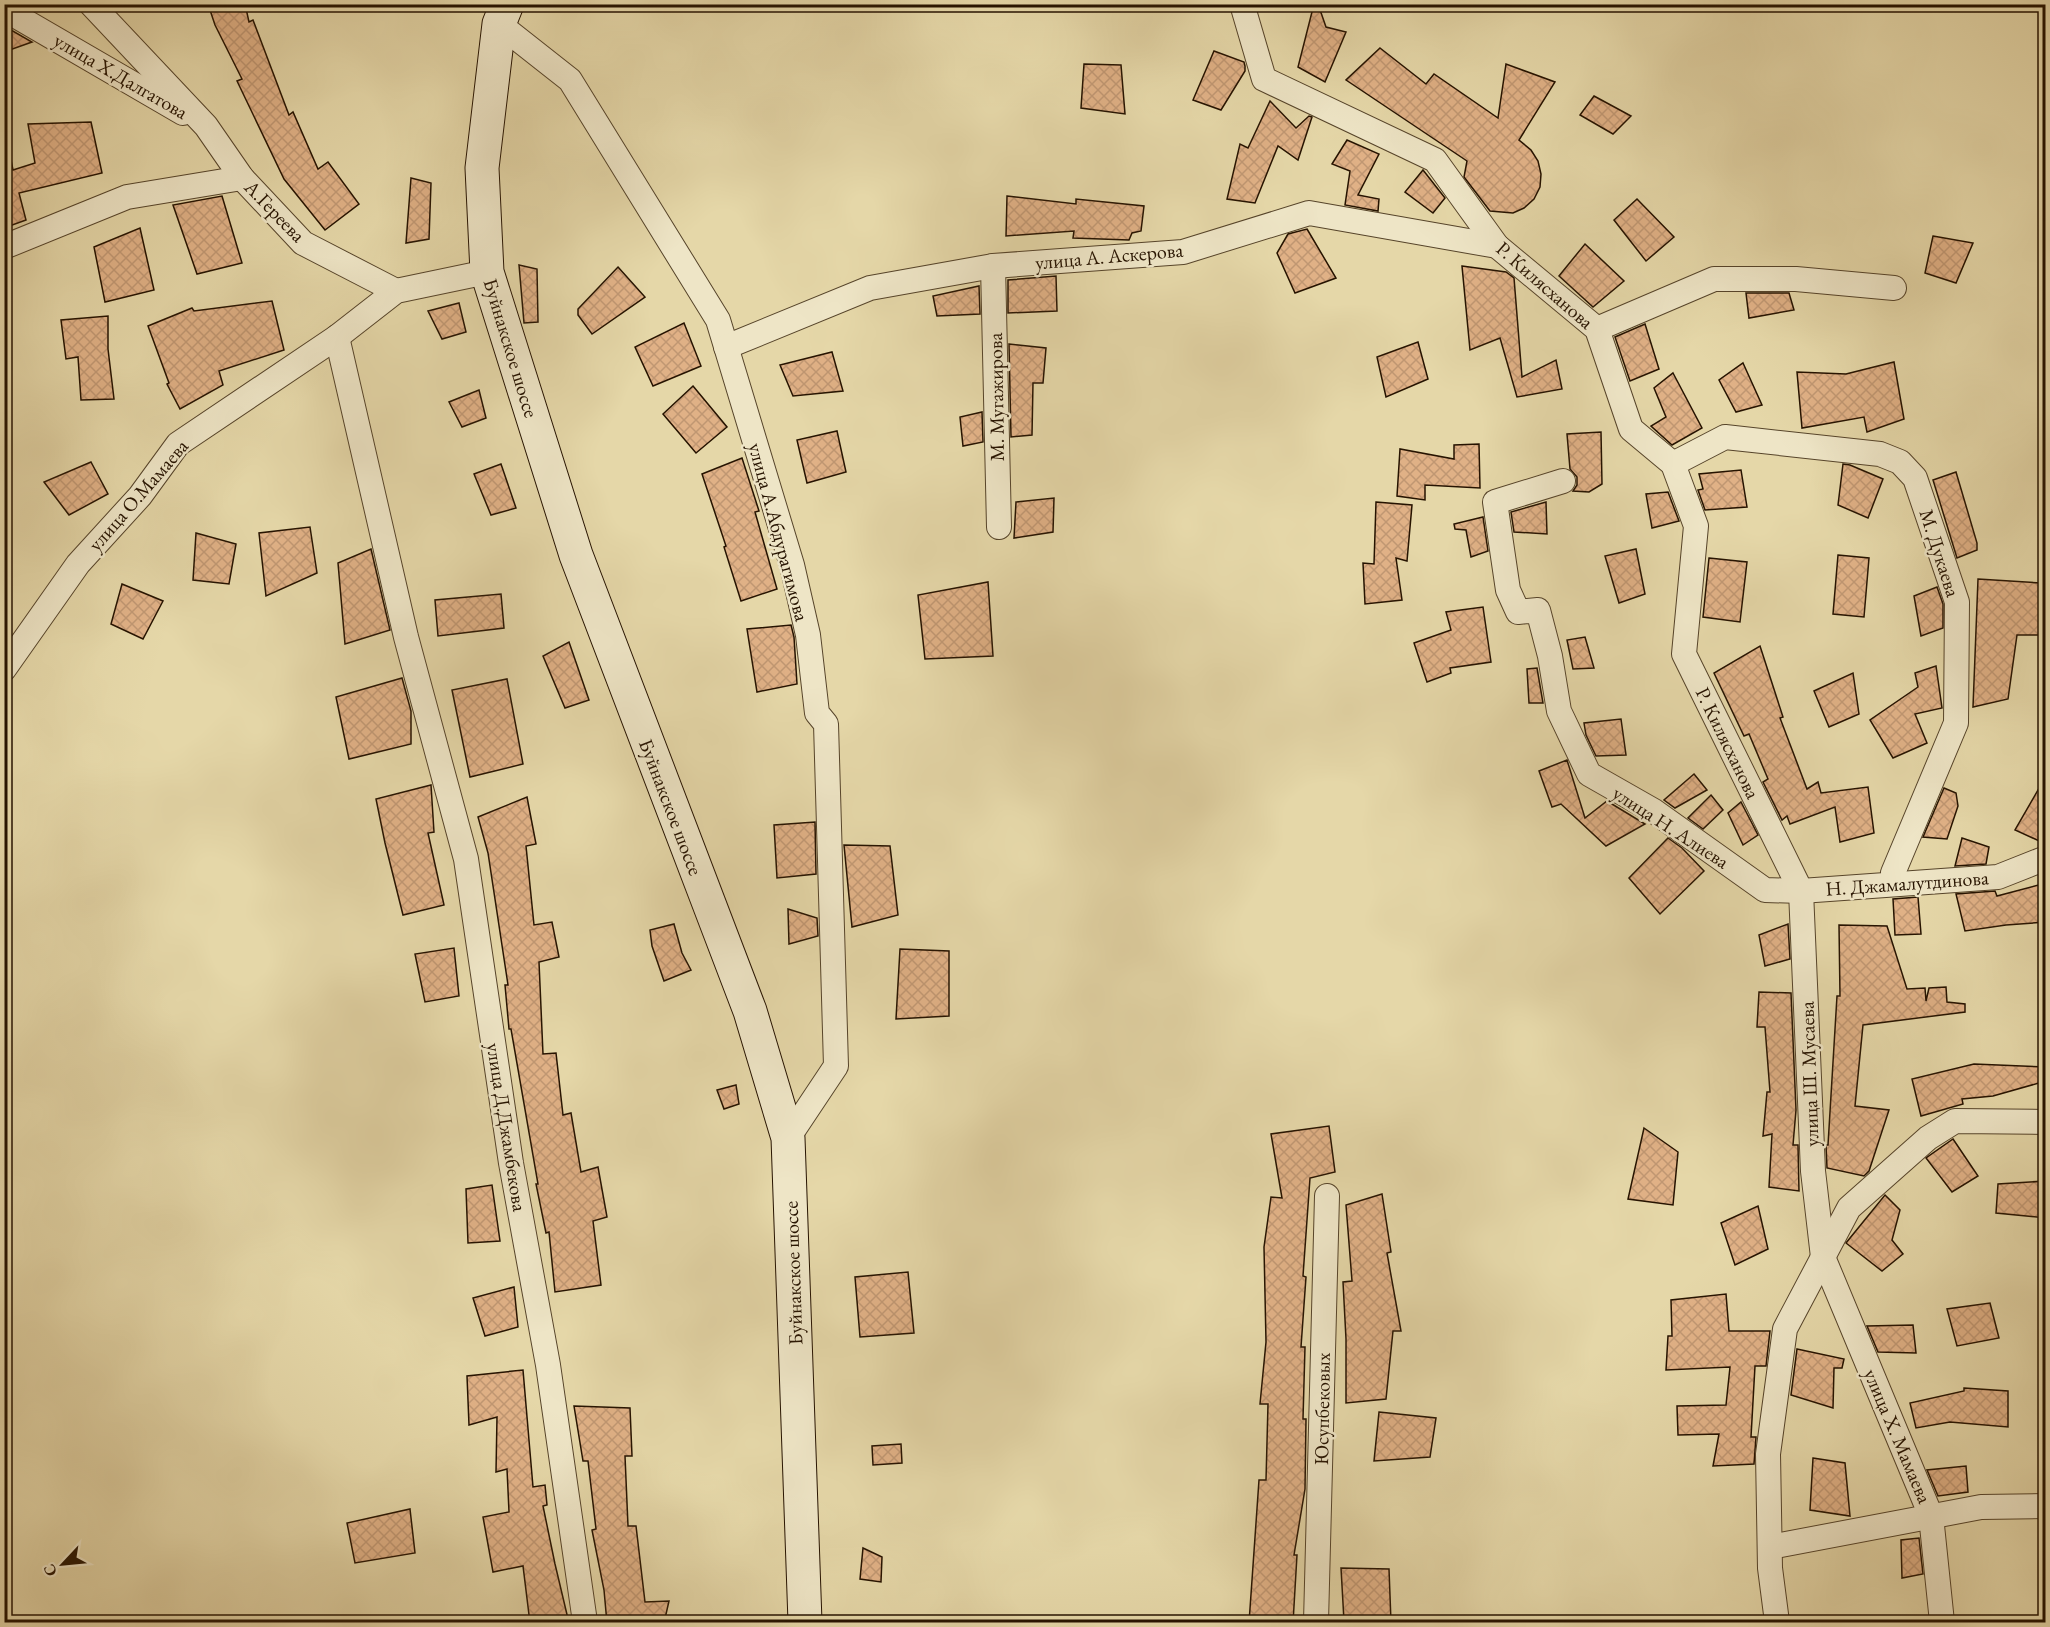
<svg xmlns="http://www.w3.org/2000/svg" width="2050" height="1627" viewBox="0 0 2050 1627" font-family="'EB Garamond',serif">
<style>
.building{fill:url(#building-cross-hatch);stroke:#261300;stroke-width:1.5}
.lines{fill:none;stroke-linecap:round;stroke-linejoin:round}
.street-casing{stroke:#56442a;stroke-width:26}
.secondary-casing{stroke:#261300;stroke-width:35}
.street{stroke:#eee5c6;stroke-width:24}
.secondary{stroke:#eee5c6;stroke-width:33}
.labels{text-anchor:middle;stroke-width:5;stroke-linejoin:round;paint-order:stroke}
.street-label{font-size:20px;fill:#261300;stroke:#eee5c6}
</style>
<defs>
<pattern id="building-cross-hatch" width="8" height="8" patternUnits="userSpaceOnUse" patternTransform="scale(1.5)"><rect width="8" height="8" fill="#e0b186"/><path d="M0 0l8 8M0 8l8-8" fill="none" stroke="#c09772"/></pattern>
</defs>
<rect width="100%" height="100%" fill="#e5d7a8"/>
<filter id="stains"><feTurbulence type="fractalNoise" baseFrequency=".00333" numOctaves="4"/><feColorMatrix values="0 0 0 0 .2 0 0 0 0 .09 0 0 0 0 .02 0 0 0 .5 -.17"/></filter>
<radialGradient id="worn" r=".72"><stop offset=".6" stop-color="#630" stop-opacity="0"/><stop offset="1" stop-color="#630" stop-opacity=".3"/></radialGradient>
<g class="building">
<path d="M208 4H245L249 22 253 20 289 115 293 112 318 169 328 162 359 204 325 230 284 179 237 81 242 79 215 25Z"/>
<path d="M1314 4H1318L1326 27 1346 32 1325 82 1298 67Z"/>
<path d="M4 26 32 42 4 52Z"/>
<path d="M1380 48 1426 84 1434 74 1498 118 1506 64 1555 82 1519 140 1531 150 1538 161 1541 174 1540 187 1534 199 1524 208 1513 213 1490 211 1464 177 1467 161 1346 80Z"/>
<path d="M1214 51 1244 62 1245 66V71L1221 110 1193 100Z"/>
<path d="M1084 64 1121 65 1125 114 1081 108Z"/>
<path d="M1594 96 1631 116 1613 134 1580 115Z"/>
<path d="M1270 101 1296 128 1309 116 1312 117 1298 160 1278 146 1255 203 1227 199 1240 144 1248 148Z"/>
<path d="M91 122 102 173 19 193 26 220 4 228V161L11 160 13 170 35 163 28 124Z"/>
<path d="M1347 140 1379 154 1358 195 1379 199 1378 211 1345 205 1350 171 1332 164Z"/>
<path d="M1423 170 1445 198 1433 213 1405 192Z"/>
<path d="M411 178 431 183 429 239 406 243Z"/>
<path d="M222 196 242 263 197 274 173 205Z"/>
<path d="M1007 196 1076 204V199L1144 206 1141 231 1132 233 1129 240 1073 238 1074 231 1006 236Z"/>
<path d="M1637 199 1674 237 1646 261 1614 220Z"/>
<path d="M140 228 154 290 105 302 94 247Z"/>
<path d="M1307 229 1336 278 1295 293 1277 253 1288 234Z"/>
<path d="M1933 236 1973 243 1956 283 1925 273Z"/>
<path d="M1585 244 1624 281 1593 307 1559 276Z"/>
<path d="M519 265 537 269 538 322 524 323Z"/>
<path d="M1462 266 1506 272 1514 278 1522 377 1556 360 1562 389 1517 397 1500 338 1470 350Z"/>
<path d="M618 267 645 297 592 334 578 315V309Z"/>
<path d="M1056 276 1057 311 1008 313V280Z"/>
<path d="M979 286 980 314 937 316 933 296Z"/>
<path d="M1746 293H1789L1794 310 1749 318Z"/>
<path d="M272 301 284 350 219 371 223 385 180 409 167 384 169 383 148 326 192 308 194 311Z"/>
<path d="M459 303 466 332 442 339 428 311Z"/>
<path d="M108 316V349L114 399 81 400 78 357 66 359 61 320Z"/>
<path d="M684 323 701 366 653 386 635 347Z"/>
<path d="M1645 324 1659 369 1630 381 1615 337Z"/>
<path d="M1418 342 1428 379 1386 397 1377 357Z"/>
<path d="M1009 344 1046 348 1043 383H1033L1032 435 1011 437Z"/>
<path d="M832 352 843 391 793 396 780 365Z"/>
<path d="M1894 362 1904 419 1867 432 1864 417 1802 428 1797 372 1846 374Z"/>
<path d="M1743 363 1762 405 1736 412 1719 380Z"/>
<path d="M1673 373 1702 428 1672 445 1651 426 1666 417 1654 388Z"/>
<path d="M693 386 727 427 696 453 663 414Z"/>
<path d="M479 390 486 418 462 427 449 402Z"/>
<path d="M982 412 983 442 963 446 960 417Z"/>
<path d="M837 431 846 472 807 483 797 440Z"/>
<path d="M1601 432 1602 484 1589 492 1573 491 1577 485V477L1570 469 1567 434Z"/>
<path d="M1479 444 1480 488 1425 485V500L1397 496 1400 449 1454 459V445Z"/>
<path d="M742 458 759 511 755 512 777 589 741 601 724 547 726 546 702 474Z"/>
<path d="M91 462 108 494 69 515 44 482Z"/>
<path d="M501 464 516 508 491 515 474 474Z"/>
<path d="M1843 464 1850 465 1883 479 1868 518 1838 505Z"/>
<path d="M1741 470 1747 507 1705 510 1698 490 1703 489 1699 474Z"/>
<path d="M1956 472 1977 543V550L1957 558 1933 480Z"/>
<path d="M1668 492 1679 521 1652 528 1646 494Z"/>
<path d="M1054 498 1053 532 1014 538 1016 502Z"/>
<path d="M1376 502 1412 505 1407 561 1396 558 1402 600 1365 604 1363 563 1374 564Z"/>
<path d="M1546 502 1547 534 1514 532 1511 512Z"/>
<path d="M1483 517 1488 551 1471 557 1466 530 1455 529 1454 524Z"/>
<path d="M310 527 317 573 266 596 259 533Z"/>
<path d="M196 533 236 544 229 584 193 580Z"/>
<path d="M371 549 390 630 345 644 338 563Z"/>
<path d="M1636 549 1645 594 1619 603 1605 556Z"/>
<path d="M1838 555 1869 558 1864 617 1833 614Z"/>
<path d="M1709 558 1747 562 1740 622 1703 617Z"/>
<path d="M1978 579 2040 583 2039 635H2017L2008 699 1973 707Z"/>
<path d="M988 582 993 656 925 659 918 595Z"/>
<path d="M122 584 163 601 143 639 111 624Z"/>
<path d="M1937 587 1943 604V628L1921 636 1914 596Z"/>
<path d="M501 594 504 628 438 636 435 600Z"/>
<path d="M1483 607 1491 662 1450 668 1451 673 1427 682 1414 643 1451 630 1446 612Z"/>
<path d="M791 625 794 637 797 684 757 692 747 629Z"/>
<path d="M1585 637 1594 668 1573 669 1567 640Z"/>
<path d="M569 642 589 700 565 708 543 656Z"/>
<path d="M1760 646 1783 717 1780 718 1807 789 1818 782 1821 793 1868 787 1874 833 1840 842 1835 807 1790 824 1787 816 1782 820 1763 782 1768 779 1749 734 1744 736 1714 673Z"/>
<path d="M1936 666 1942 708 1915 714 1927 743 1893 758 1870 720 1918 687 1915 673Z"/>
<path d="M1537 668 1543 703H1529L1527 669Z"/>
<path d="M1853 673 1859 714 1829 727 1814 691Z"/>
<path d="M402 678 411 711V744L349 759 336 697Z"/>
<path d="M507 679 523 764 470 777 452 690Z"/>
<path d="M1621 719 1626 755 1596 756 1586 735 1584 723Z"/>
<path d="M1567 760 1585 818 1607 801 1645 824 1606 846 1561 804 1552 807 1539 771Z"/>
<path d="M1694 774 1707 790 1675 808 1664 800Z"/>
<path d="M2046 776V844L2015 830Z"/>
<path d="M431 785 434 832 428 833 444 905 403 915 385 843 376 799Z"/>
<path d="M1944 788 1956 793 1958 806 1947 839 1923 837Z"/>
<path d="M1711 795 1723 810 1703 829 1688 818Z"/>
<path d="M527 797 536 844 526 846 534 925 552 922 559 957 539 962 543 1054 556 1053 563 1115 571 1113 581 1172 598 1167 607 1217 593 1221 601 1285 555 1292 549 1232 546 1233 536 1184H538L511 1029H509L505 985H508L488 853 478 817Z"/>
<path d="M1741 802 1758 835 1743 845 1728 813Z"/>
<path d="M815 822 816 874 777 878 774 825Z"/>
<path d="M1668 838 1682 848 1704 871 1660 914 1629 878Z"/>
<path d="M1962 838 1989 847 1986 864 1955 866Z"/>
<path d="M844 845 890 846 898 915 852 927Z"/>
<path d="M2046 883V922L2006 925 1965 931 1956 894 1995 891 1997 896Z"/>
<path d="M1918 897 1921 934 1895 935 1893 899Z"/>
<path d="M788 909 817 918 818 936 789 944Z"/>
<path d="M674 924 682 953 691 970 664 981 652 946 650 930Z"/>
<path d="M1788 924 1790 959 1765 966 1759 935Z"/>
<path d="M1839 925 1887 926 1907 989 1925 988 1926 1001 1929 988 1946 987 1947 1002 1965 1004V1012L1863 1025 1855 1106 1889 1110 1869 1171 1864 1176 1827 1168 1826 1145H1828L1837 996H1840Z"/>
<path d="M454 948 459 996 425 1002 415 954Z"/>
<path d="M900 949 949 951V1016L896 1019Z"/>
<path d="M1759 992 1791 993 1796 1110 1793 1145H1798L1799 1191 1769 1187 1772 1134 1763 1136 1767 1092H1770L1765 1027H1757Z"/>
<path d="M1974 1064 2046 1067V1081L1993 1096 1962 1099 1963 1104 1921 1116 1912 1079Z"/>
<path d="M736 1085 739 1104 724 1109 717 1090Z"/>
<path d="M1329 1126 1335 1172 1310 1178 1303 1276 1306 1277 1301 1347H1305L1303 1419H1306L1305 1489 1294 1555H1297L1293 1623H1249L1259 1480H1266L1268 1404H1260L1266 1342 1264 1247 1271 1197 1282 1198 1271 1134Z"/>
<path d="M1644 1128 1678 1152 1673 1205 1628 1199Z"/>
<path d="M1953 1139 1978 1176 1952 1192 1926 1158Z"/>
<path d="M2046 1181V1218L1996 1213 1998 1184Z"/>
<path d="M492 1185 500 1241 468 1243 466 1189Z"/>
<path d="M1382 1194 1391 1252 1387 1253 1401 1331H1393L1386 1399 1346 1403V1339L1343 1282 1352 1281 1346 1205Z"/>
<path d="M1885 1195 1900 1210 1892 1240 1903 1254 1882 1271 1846 1243Z"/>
<path d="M1758 1206 1768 1249 1735 1265 1721 1223Z"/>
<path d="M908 1272 914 1333 860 1337 855 1277Z"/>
<path d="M514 1287 518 1327 485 1336 473 1298Z"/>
<path d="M1726 1294 1729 1331H1770L1766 1366H1755L1751 1437H1756L1754 1464 1713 1466 1719 1434 1678 1435 1677 1406 1726 1405 1730 1367 1666 1370 1668 1336H1672L1671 1300Z"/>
<path d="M1990 1303 1999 1338 1957 1346 1947 1309Z"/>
<path d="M1913 1325 1916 1353 1878 1352 1867 1326Z"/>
<path d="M1797 1349 1844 1359 1842 1368H1834L1833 1408 1791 1395Z"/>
<path d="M523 1370 533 1487 545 1485 547 1505 543 1506 555 1564 569 1623H530L523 1566 493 1572 483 1517 509 1512 507 1469 496 1472 497 1417 469 1425 467 1376Z"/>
<path d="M1964 1388 2008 1391V1427L1950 1422 1916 1428 1910 1403 1964 1391Z"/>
<path d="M574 1406 630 1408 632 1456H625L628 1526H636L645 1602 669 1601 664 1623H607L604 1590 592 1530 596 1529 588 1461H583Z"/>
<path d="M1379 1412 1436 1418 1430 1457 1374 1461Z"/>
<path d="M901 1444 902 1463 873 1465 872 1446Z"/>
<path d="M1813 1458 1845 1463 1850 1516 1810 1510Z"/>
<path d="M1966 1466 1968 1492 1938 1496 1927 1470Z"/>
<path d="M410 1509 415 1553 355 1563 347 1523Z"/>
<path d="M1919 1538 1923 1574 1902 1578 1901 1540Z"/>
<path d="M863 1548 882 1557 881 1582 860 1579Z"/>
<path d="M1341 1568 1389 1569 1391 1622 1344 1621Z"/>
</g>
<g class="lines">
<defs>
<g id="street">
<path d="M91 4 206 126 242 178 303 243 396 291"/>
<path d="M1242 4 1264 79 1435 160 1497 246 1597 329 1631 429 1673 464 1696 526 1684 654 1801 891 1813 1171 1823 1257 1931 1516 1942 1622"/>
<path d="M4 9 183 113"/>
<path d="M499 24 570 80 718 320 792 565 808 635 817 713 826 724 836 1066 788 1138"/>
<path d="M4 247 127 197 242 178"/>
<path d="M993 266 999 527"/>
<path d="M1597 329 1714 279H1796L1894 288"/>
<path d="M337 337 406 637 466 859 511 1163 548 1365 585 1622"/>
<path d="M726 347 870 288 993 266 1183 252 1309 213 1497 246"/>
<path d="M1673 464 1725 437 1880 454 1900 462 1915 478 1957 602 1956 723 1893 873"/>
<path d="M1563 481 1495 502 1508 590 1518 612 1538 610 1550 656 1559 711 1589 774 1654 811 1765 890 1801 891 1998 877 2046 858"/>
<path d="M4 669 78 564 140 496 178 444 337 337 396 291 487 272"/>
<path d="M1770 1547 1981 1507 2046 1506"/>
<path d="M1316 1622 1327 1196"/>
<path d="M1777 1622 1770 1568 1768 1454 1785 1329 1849 1208 1928 1138 1955 1121 2046 1122"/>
</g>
<path id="secondary" d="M507 4 499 24 482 168 487 272 576 555 750 1011 788 1138 805 1622"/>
</defs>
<use href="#street" class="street-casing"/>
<use href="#secondary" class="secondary-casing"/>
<use href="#street" class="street"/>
<use href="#secondary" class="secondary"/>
</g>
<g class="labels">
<g class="street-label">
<text transform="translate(121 76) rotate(30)" y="7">улица Х.Далгатова</text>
<text transform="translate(275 211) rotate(46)" y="7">A.Гереева</text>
<text transform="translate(1109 256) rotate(-5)" y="7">улица А. Аскерова</text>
<text transform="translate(1545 285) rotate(41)" y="7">Р. Килясханова</text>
<text transform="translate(511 348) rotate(73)" y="7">Буйнакское шоссе</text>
<text transform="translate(996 397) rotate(-91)" y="7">М. Мугажирова</text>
<text transform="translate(138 495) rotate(-49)" y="7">улица О.Мамаева</text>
<text transform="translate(779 532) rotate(75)" y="7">улица А.Абдурагимова</text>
<text transform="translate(1940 553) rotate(72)" y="7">М. Дукаева</text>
<text transform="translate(1728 743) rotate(64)" y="7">Р. Килясханова</text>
<text transform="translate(671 807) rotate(69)" y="7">Буйнакское шоссе</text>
<text transform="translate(1671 827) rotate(33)" y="7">улица Н. Алиева</text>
<text transform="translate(1907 883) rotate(-4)" y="7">Н. Джамалутдинова</text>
<text transform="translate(1809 1074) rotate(-92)" y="7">улица Ш. Мусаева</text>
<text transform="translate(507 1127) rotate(81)" y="7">улица Д.Джамбекова</text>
<text transform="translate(793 1273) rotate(-92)" y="7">Буйнакское шоссе</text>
<text transform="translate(1322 1409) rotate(-89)" y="7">Юсупбековых</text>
<text transform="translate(1898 1436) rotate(67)" y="7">улица Х. Мамаева</text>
</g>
</g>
<rect width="2050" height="1627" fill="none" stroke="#e5d7a8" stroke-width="24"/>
<rect x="6" y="6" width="2038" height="1615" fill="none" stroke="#261300" stroke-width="3"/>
<rect x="12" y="12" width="2026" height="1603" fill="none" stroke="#261300" stroke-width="1.5"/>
<g transform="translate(63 1564) rotate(244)" stroke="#eee5c6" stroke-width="4.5" paint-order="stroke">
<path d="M0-4.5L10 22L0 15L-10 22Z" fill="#261300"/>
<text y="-9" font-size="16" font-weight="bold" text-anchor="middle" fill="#261300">С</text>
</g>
<rect width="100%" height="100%" filter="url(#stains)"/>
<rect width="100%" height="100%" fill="url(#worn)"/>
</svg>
